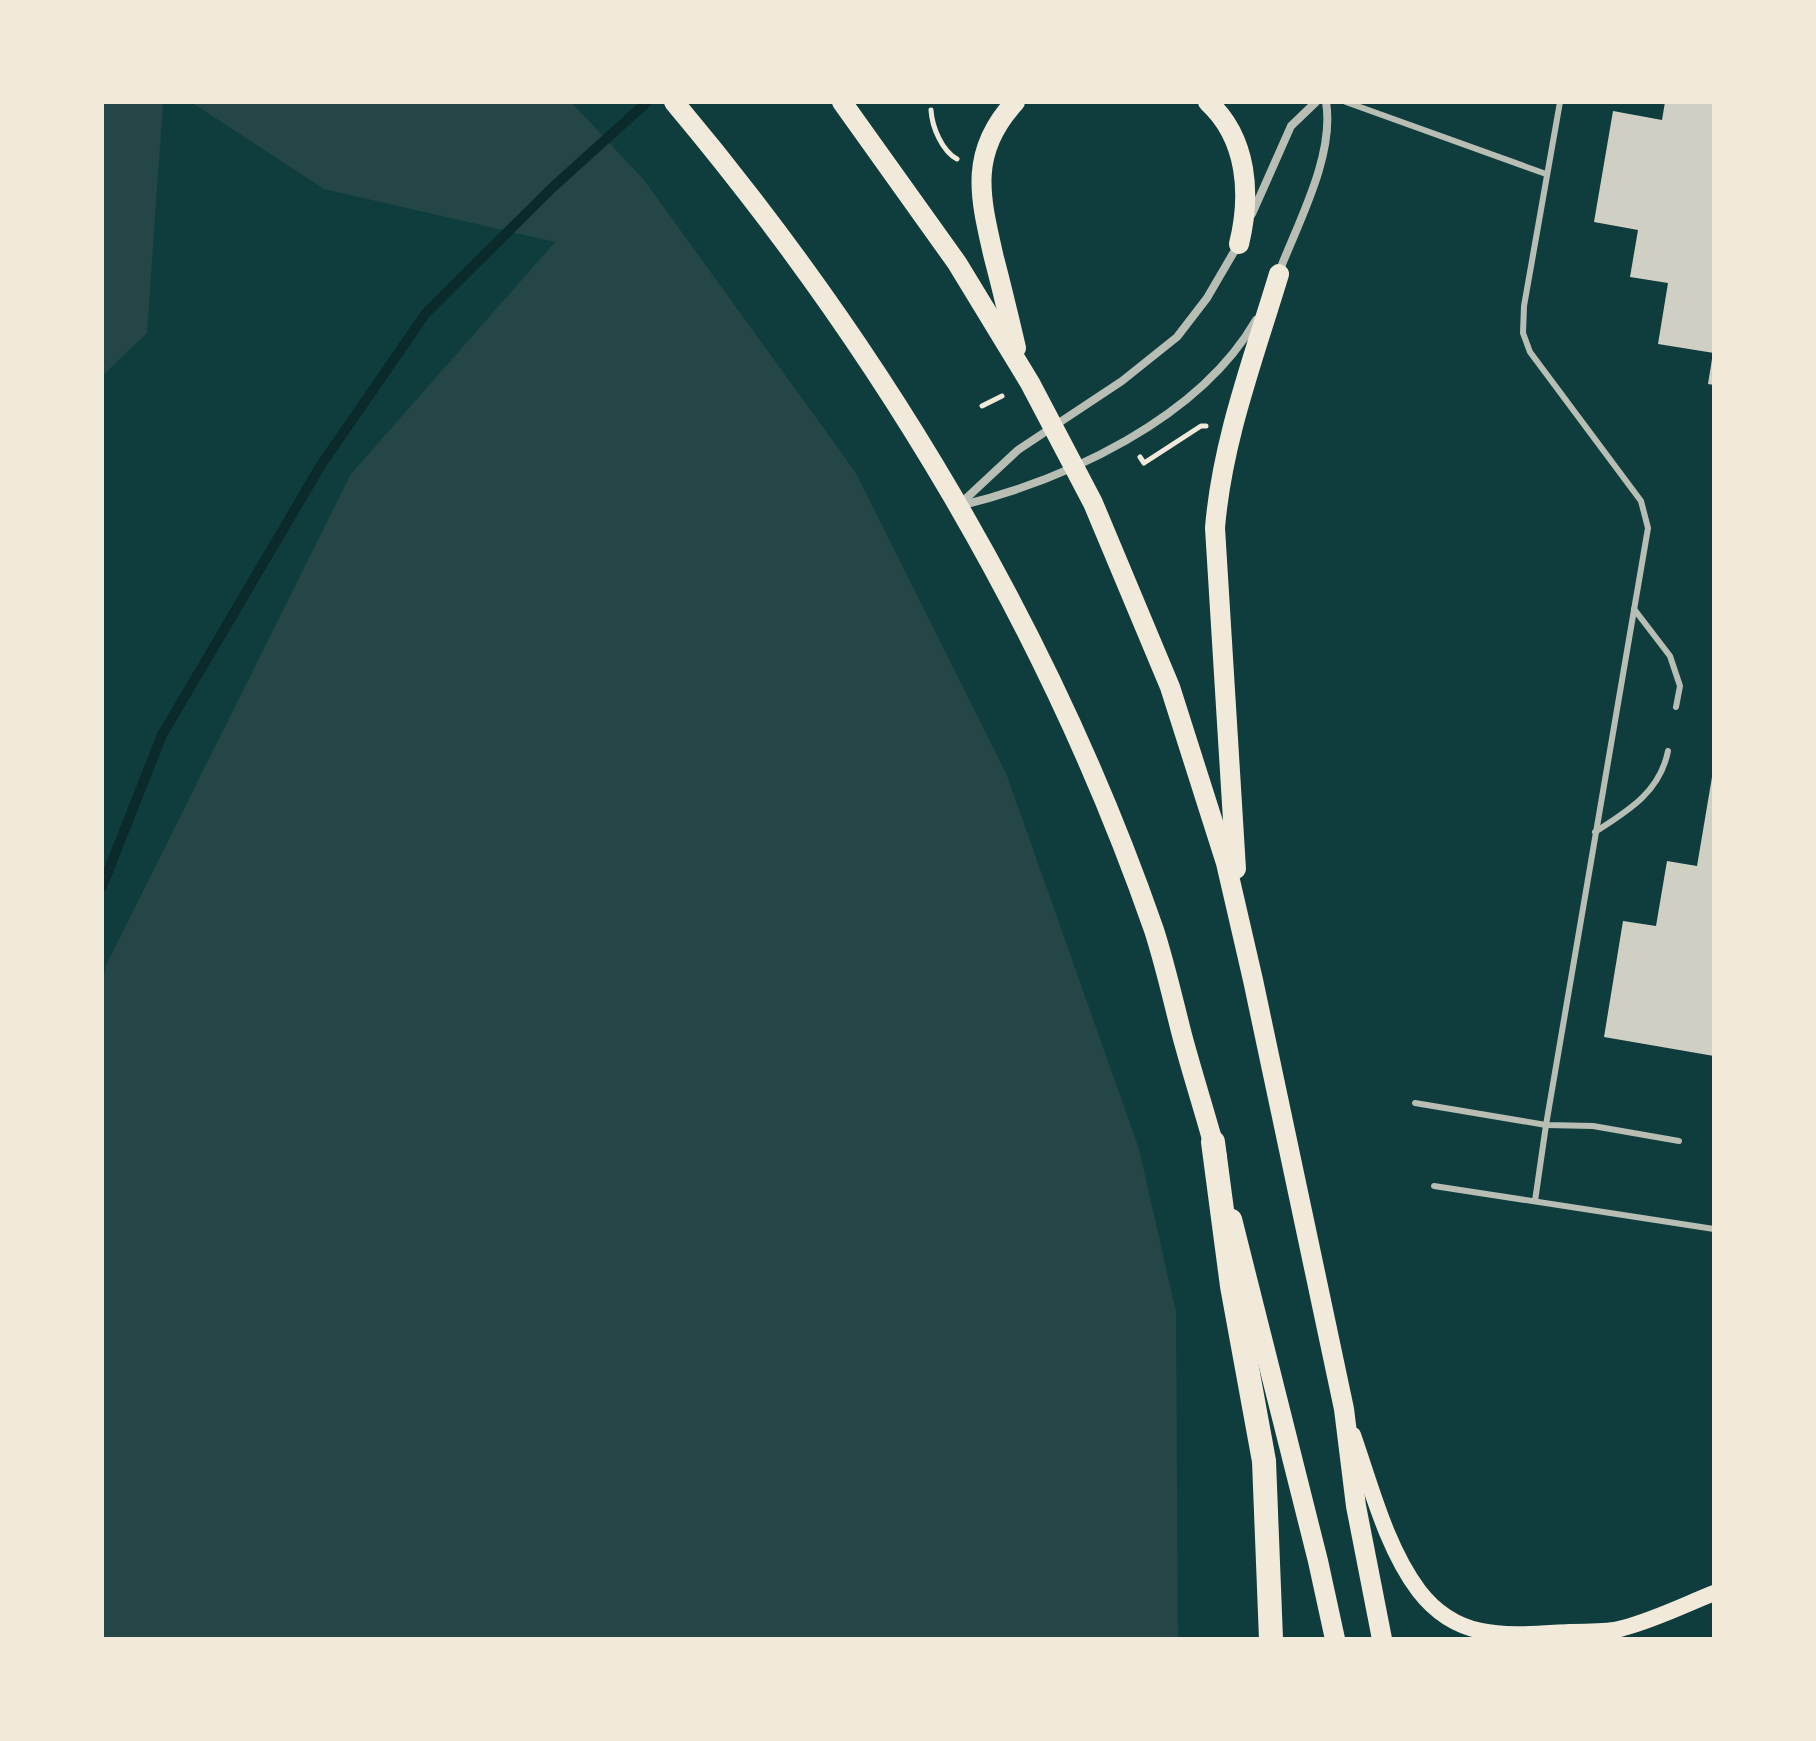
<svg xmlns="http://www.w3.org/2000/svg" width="1816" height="1741" viewBox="0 0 1816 1741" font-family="'Sofia Sans Condensed',sans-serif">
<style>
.green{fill:#244646}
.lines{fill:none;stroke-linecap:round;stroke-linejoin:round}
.stream{stroke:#0a2a2b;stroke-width:10}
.building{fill:#cfcfc3}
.path{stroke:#f1e9da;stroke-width:5}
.service{stroke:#b8beb3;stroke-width:6}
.minor{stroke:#b8beb3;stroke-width:8}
.secondary{stroke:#f1e9da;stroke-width:16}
.primary{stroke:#f1e9da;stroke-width:20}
.motorway{stroke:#f1e9da;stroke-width:24}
</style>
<rect width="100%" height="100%" fill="#0f3d3e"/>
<g class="green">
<path d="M102 102H163L147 333 102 376Z"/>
<path d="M191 102H571L644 180 856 473 1006 773 1139 1149 1176 1312 1178 1639H102V985L106 965 351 474 555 242 324 189Z"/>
</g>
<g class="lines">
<path class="stream" d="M102 887 162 735 321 465 426 313 552 188 647 102"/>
</g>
<g class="building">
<path d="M1665 102H1714V353L1658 344 1668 283 1630 277 1638 230 1594 222 1613 111 1662 120Z"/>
<path d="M1712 359H1714V385L1708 384Z"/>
<path d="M1712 777 1714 1056 1604 1037 1623 921 1656 926 1667 861 1697 866Z"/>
</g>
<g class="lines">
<g class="path">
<path d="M931 110C932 127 942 151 957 159"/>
<path d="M982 406 1002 396"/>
<path d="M1140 457 1144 463 1201 426H1206"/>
</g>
<g class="service">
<path d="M1346 102 1546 174"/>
<path d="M1634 609 1670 656 1680 686 1676 707"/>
<path d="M1595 832C1628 811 1660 792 1668 751"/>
<path d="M1415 1103 1546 1125 1593 1126 1679 1141"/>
<path d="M1434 1186 1714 1229"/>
<path d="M1535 1201 1546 1125 1648 528 1641 501 1530 352 1523 333 1524 306 1560 102"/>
</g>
<g class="minor">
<path d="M1252 214 1291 126 1316 102"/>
<path d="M1279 272C1298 223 1335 155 1326 102"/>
<path d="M959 505 1018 450 1122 381 1177 337 1207 298 1238 245"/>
<path d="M959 506C1066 480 1199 419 1256 320"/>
</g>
<path class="secondary" d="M1353 1435C1371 1486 1386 1547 1419 1591 1459 1643 1510 1635 1569 1632 1586 1631 1607 1633 1623 1628 1654 1620 1684 1605 1714 1593"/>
<g class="primary">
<path d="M674 102C879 346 1049 628 1154 930 1165 964 1173 1000 1182 1035 1193 1076 1206 1116 1217 1157"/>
<path d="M842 102 957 263 1030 383 1093 503 1170 687 1226 863 1253 980 1344 1409 1356 1506 1382 1639"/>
<path d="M1015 102C968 153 980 197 994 258 1002 288 1009 318 1016 348"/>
<path d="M1208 102C1248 139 1251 195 1239 244"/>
<path d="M1236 869 1215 528C1222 441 1254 357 1279 274"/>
<path d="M1232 1219 1318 1561 1335 1639"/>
</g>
<path class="motorway" d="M1213 1142 1232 1286 1264 1461 1271 1639"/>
</g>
<rect width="1816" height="1741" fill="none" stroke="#f1e9da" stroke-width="208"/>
</svg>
